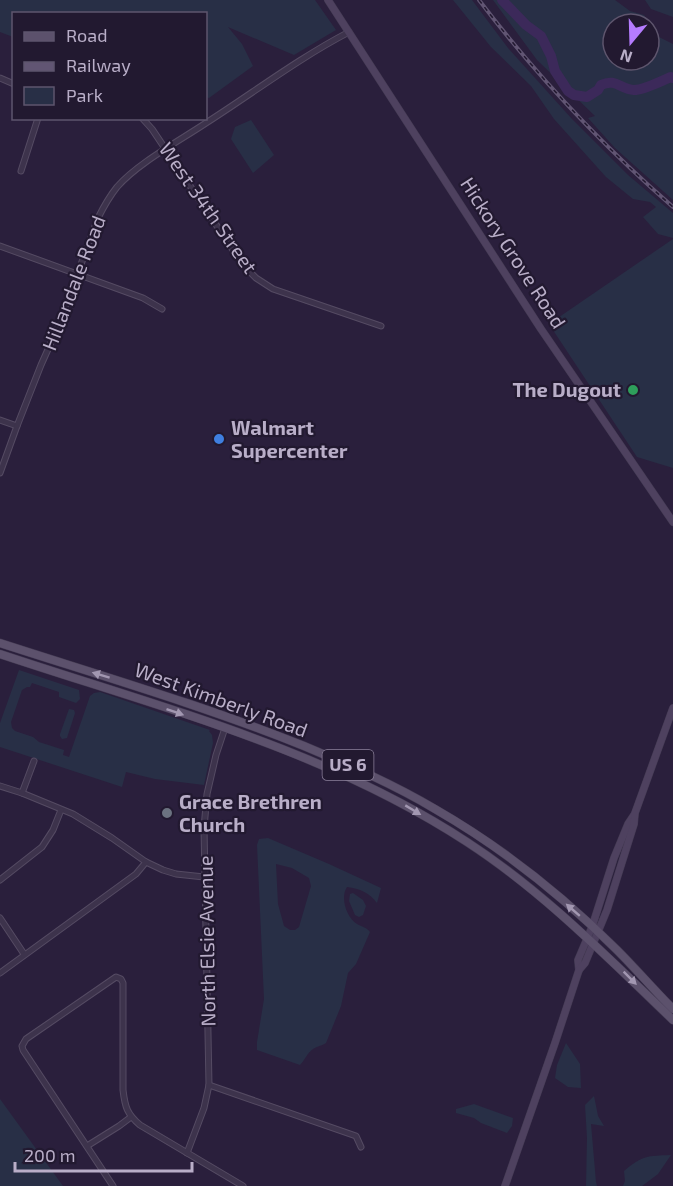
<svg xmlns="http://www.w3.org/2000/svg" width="673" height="1186" viewBox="0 0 673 1186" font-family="'Exo 2',sans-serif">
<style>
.green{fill:#282f46;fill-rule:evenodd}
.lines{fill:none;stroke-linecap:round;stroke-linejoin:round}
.river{stroke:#3c295a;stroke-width:10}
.street-casing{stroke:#554b63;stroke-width:7}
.secondary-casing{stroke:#433a52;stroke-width:8}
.primary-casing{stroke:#433a52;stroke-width:9}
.street{stroke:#3d334c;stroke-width:5}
.secondary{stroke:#4e415f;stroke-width:7}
.primary{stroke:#5c516c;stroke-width:8}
.rail-casing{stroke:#615573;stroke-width:4}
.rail{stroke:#221930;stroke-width:1.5;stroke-dasharray:4.5;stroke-linecap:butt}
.oneway{fill:#a297b1}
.leisure-dot{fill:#2e9e5b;stroke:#221930;stroke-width:2}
.shop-dot{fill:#3f7fe0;stroke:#221930;stroke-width:2}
.worship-dot{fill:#6b7280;stroke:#221930;stroke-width:2}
.labels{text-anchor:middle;stroke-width:4.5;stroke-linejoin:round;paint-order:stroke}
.shield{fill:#221930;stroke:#8c819a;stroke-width:1.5}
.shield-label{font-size:18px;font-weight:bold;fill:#b9aec8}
.street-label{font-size:20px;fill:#b9aec8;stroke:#221930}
.poi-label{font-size:20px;font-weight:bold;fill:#b9aec8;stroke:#221930;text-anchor:start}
</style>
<rect width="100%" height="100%" fill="#2a1f3c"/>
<g class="green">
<path d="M0 0H315L336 30 294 55 228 27 242 44 253 66 209 98 206 97V14H14L13 37 0 32Z"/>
<path d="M453 0H472L508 48 572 119 628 175 673 213V238L658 234 643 217 656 207 650 202 633 199 606 177 554 119 531 86 491 47Z"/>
<path d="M493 0H615L630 11 644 15 649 24H613V60H649V25L655 35 673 44V200L615 148 588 118 595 116 537 60Z"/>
<path d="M645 0H673V17L651 9Z"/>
<path d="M251 120 274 155 253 173 231 139 235 127Z"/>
<path d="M673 239V468L637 457 549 324Z"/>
<path d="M19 670 79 690 80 699 76 703 59 697V692L32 683 30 687H27L22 690 11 722 12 728 15 731 33 737 39 742 64 750 63 755 69 757 90 696 94 693 100 692 210 730 209 731 212 735 213 743 204 785 155 779 126 772 122 787 0 747V723Z"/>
<path d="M69 709 74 710 75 713 67 738 62 739 60 736V734Z"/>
<path d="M268 838 329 864 381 888 377 903C369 892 360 889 347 887 340 897 346 917 357 924 362 927 366 927 370 932L356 964 348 973 341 1006 326 1043C322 1046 317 1046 313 1049 307 1053 305 1060 300 1065L257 1050V1042L264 999 257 845 259 839ZM276 864 292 868 309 878 311 886 299 927 295 930H290L284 926 278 904Z"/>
<path d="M353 893 363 900 366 906 363 915 359 917 355 915 349 901 350 894Z"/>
<path d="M566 1043 580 1064 581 1088 568 1087 555 1078 557 1065Z"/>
<path d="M594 1096 598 1116 604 1126 591 1124 596 1182 597 1186H586L587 1138 585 1105Z"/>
<path d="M0 1099 63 1186H0Z"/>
<path d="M474 1104 513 1118 512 1126 507 1133 481 1123 474 1118 456 1113V1109Z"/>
<path d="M671 1155 658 1174 642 1186H623L625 1181 624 1171C643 1155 647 1156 671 1155Z"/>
</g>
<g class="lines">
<path class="river" d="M502 0 526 25 541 36 551 56 555 71 568 91 574 95 587 97 598 90 601 85C616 78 620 89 634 90 644 90 661 81 671 77L673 78"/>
<defs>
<g id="street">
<path d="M0 78 14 84"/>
<path d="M142 118 152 129 243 265 256 278 273 289 381 326"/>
<path d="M21 171 38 118"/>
<path d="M0 246 143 298 162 309"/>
<path d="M0 420 17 426"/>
<path d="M0 473 17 426 41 365 58 327 98 218C103 208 109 197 117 187 138 163 179 141 206 123 253 93 299 58 349 32"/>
<path d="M0 786 22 793 73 814 112 838 146 862 163 870 176 874 204 877"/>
<path d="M22 793 34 761"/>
<path d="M0 880 42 847 53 830 61 810"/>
<path d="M0 918 24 954"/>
<path d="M0 973 136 874 146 862"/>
<path d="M209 1085 356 1136 361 1147"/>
<path d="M87 1146 119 1126 131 1117"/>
<path d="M187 1153 204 1108 209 1085 204 828 207 794 216 755 225 728"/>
<path d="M113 1186 23 1050 22 1046 26 1039 116 977 121 979 123 983V1090C125 1107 127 1114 140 1125L243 1186"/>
</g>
<g id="secondary">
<path d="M328 0 541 329 673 522"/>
<path d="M579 970 578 960 592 927 614 858 628 824 634 815"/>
<path d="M505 1186 555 1043 579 970 585 963 607 910 634 824 635 813 673 708"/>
</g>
<g id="primary">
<path d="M0 643C102 676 205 706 304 746 349 765 393 784 435 809 501 847 563 896 617 950 636 969 654 990 673 1009"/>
<path d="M0 654C159 707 325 749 467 842 544 892 607 957 673 1020"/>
</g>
</defs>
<use href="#street" class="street-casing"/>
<use href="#secondary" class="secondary-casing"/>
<use href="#primary" class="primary-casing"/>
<use href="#street" class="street"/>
<use href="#secondary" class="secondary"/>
<use href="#primary" class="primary"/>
<defs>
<path id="rail" d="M479 0C536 75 602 145 673 207"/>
</defs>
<use href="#rail" class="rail-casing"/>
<use href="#rail" class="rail"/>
</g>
<defs><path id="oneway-solid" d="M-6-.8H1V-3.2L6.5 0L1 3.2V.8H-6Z" transform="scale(1.5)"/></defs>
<g class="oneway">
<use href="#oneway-solid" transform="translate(101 675) rotate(-163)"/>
<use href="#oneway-solid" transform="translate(175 712) rotate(19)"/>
<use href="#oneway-solid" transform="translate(413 810) rotate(31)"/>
<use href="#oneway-solid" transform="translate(573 910) rotate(-139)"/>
<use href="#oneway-solid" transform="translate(630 978) rotate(45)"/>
</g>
<circle class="leisure-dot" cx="633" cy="390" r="6"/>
<circle class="shop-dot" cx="219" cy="439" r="6"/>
<circle class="worship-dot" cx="167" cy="813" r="6"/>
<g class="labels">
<rect class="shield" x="322.5" y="750" width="51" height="30" rx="4.5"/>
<g class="shield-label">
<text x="348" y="771">US 6</text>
</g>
<g class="street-label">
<text transform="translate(208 208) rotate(55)" y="7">West 34th Street</text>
<text transform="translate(513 253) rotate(57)" y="7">Hickory Grove Road</text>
<text transform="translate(74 283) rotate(-69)" y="7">Hillandale Road</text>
<text transform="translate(221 700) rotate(20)" y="7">West Kimberly Road</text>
<text transform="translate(207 941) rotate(-91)" y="7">North Elsie Avenue</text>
</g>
<g class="poi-label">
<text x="621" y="397" text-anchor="end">The Dugout</text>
<text x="231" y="435">Walmart<tspan x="231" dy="23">Supercenter</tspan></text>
<text x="179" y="809">Grace Brethren<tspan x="179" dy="23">Church</tspan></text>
</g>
</g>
<rect x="12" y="12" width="195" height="108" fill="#221930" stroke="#5e556d" stroke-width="1.5"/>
<rect x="24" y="32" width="30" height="9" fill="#5c516c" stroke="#5e556d" stroke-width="1.5"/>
<text x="66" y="42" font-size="18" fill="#b9aec8">Road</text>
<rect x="24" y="62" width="30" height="9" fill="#615573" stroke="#5e556d" stroke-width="1.5"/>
<text x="66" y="72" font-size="18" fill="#b9aec8">Railway</text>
<rect x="24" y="87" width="30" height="18" fill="#282f46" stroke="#5e556d" stroke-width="1.5"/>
<text x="66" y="102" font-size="18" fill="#b9aec8">Park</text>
<g transform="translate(631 42) rotate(199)"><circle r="28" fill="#221930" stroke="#5e556d" stroke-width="1.5"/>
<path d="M0-4.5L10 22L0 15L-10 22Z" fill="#b57cff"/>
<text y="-9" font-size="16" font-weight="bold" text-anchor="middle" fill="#b9aec8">N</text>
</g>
<path d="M15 1162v9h177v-9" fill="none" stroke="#b9aec8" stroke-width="3"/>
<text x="24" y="1162" font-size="18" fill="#b9aec8" stroke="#221930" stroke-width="4.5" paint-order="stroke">200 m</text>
</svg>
